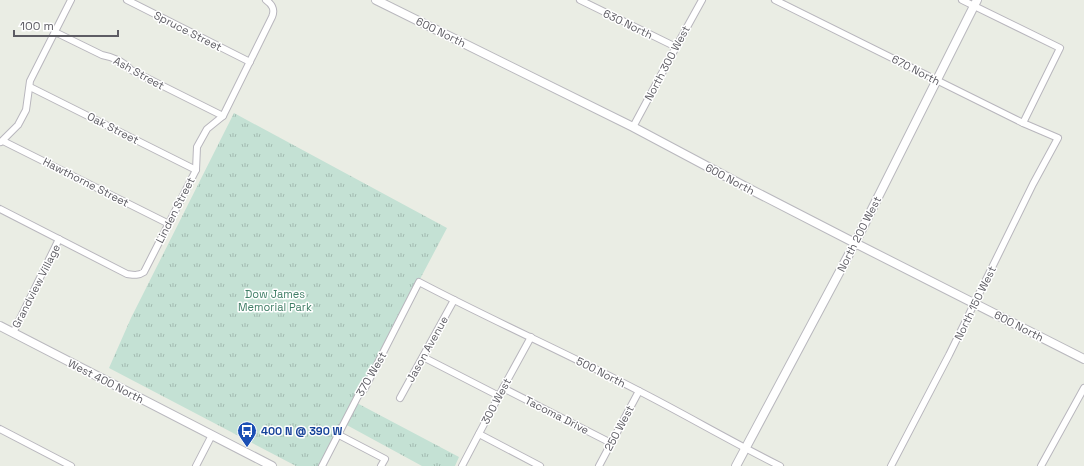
<svg xmlns="http://www.w3.org/2000/svg" width="1084" height="466" viewBox="0 0 1084 466" font-family="'Space Grotesk',sans-serif">
<style>
.park{fill:url(#park-tufts)}
.lines{fill:none;stroke-linecap:round;stroke-linejoin:round}
.street-casing{stroke:#b8b6bd;stroke-width:8}
.secondary-casing{stroke:#b9b8be;stroke-width:10}
.street{stroke:#fff;stroke-width:6}
.secondary{stroke:#fff;stroke-width:8}
.labels{text-anchor:middle;stroke-width:3;stroke-linejoin:round;paint-order:stroke}
.street-label{font-size:11px;fill:#5d5c63;stroke:#fff}
.park-label{font-size:11px;fill:#407e66;stroke:#fff}
.transit-label{font-size:11px;font-weight:bold;fill:#164399;stroke:#fff;text-anchor:start}
</style>
<defs>
<pattern id="park-tufts" width="24" height="20" patternUnits="userSpaceOnUse"><rect width="24" height="20" fill="#c4e1d4"/><path d="M3 7l-1-3M5 7V3M7 7l1-3M15 17l-1-3M17 17v-4M19 17l1-3" fill="none" stroke="#a2bab0"/></pattern>
</defs>
<rect width="100%" height="100%" fill="#eaede4"/>
<path class="park" d="M234 113 447 228 355 402 459 457 455 466H422L343 423 320 466H296L109 368 131 318Z"/>
<g class="lines">
<defs>
<g id="street">
<path d="M127 0 250 62"/>
<path d="M580 0 676 47"/>
<path d="M775 0 1023 123 1058 138 1033 184 949 355 891 466"/>
<path d="M962 0 1060 48 1023 123"/>
<path d="M55 32 102 55C113 57 123 61 131 70L223 116"/>
<path d="M30 87 196 170"/>
<path d="M633 127 676 47 702 0"/>
<path d="M3 141 169 224"/>
<path d="M1 142 18 125 26 110 30 81 71 0"/>
<path d="M0 209 127 274C134 275 138 276 144 272L196 170 197 147 207 129 223 116 272 17C275 10 273 5 266 0"/>
<path d="M13 333 59 239"/>
<path d="M423 357 499 396"/>
<path d="M503 388 611 443"/>
<path d="M400 398 454 300"/>
<path d="M0 429 71 466"/>
<path d="M479 434 540 466"/>
<path d="M339 435 385 459 381 466"/>
<path d="M196 466 212 435"/>
<path d="M322 466 358 396 365 388 419 282C491 320 566 353 639 391 686 415 732 442 780 466"/>
<path d="M462 466 503 388 531 337"/>
<path d="M599 466 639 391"/>
<path d="M1041 466 1084 388"/>
</g>
<g id="secondary">
<path d="M376 0 633 127 744 186 855 243 1084 359"/>
<path d="M0 326 272 466"/>
<path d="M736 466 855 243 977 0"/>
</g>
</defs>
<use href="#street" class="street-casing"/>
<use href="#secondary" class="secondary-casing"/>
<use href="#street" class="street"/>
<use href="#secondary" class="secondary"/>
</g>
<defs>
<symbol id="bus-pin" viewBox="-11 -11 22 30"><path d="M0 17L-7.5 6A9.5 9.5 0 1 1 7.5 6Z" fill="#1a4fb4" stroke="#fff"/><path d="M-5-6H5V4H4V6H2V4H-2V6H-4V4H-5ZM-3.5-4V0h7V-4ZM-3.5 1.2v1.5H-2V1.2ZM2 1.2v1.5H3.5V1.2Z" fill="#fff"/></symbol>
</defs>
<g fill-rule="evenodd">
<use href="#bus-pin" x="236" y="420" width="22" height="30"/>
</g>
<g class="labels">
<g class="street-label">
<text transform="translate(628 24) rotate(26)" y="4">630 North</text>
<text transform="translate(188 31) rotate(27)" y="4">Spruce Street</text>
<text transform="translate(441 32) rotate(26)" y="4">600 North</text>
<text transform="translate(667 63) rotate(-62)" y="4">North 300 West</text>
<text transform="translate(916 70) rotate(27)" y="4">670 North</text>
<text transform="translate(139 73) rotate(29)" y="4">Ash Street</text>
<text transform="translate(113 128) rotate(27)" y="4">Oak Street</text>
<text transform="translate(730 179) rotate(28)" y="4">600 North</text>
<text transform="translate(86 182) rotate(27)" y="4">Hawthorne Street</text>
<text transform="translate(175 210) rotate(-63)" y="4">Linden Street</text>
<text transform="translate(859 234) rotate(-63)" y="4">North 200 West</text>
<text transform="translate(36 286) rotate(-63)" y="4">Grandview Village</text>
<text transform="translate(975 303) rotate(-64)" y="4">North 150 West</text>
<text transform="translate(1019 326) rotate(27)" y="4">600 North</text>
<text transform="translate(427 349) rotate(-61)" y="4">Jason Avenue</text>
<text transform="translate(601 372) rotate(27)" y="4">500 North</text>
<text transform="translate(371 374) rotate(-60)" y="4">370 West</text>
<text transform="translate(106 381) rotate(27)" y="4">West 400 North</text>
<text transform="translate(496 401) rotate(-62)" y="4">300 West</text>
<text transform="translate(557 415) rotate(27)" y="4">Tacoma Drive</text>
<text transform="translate(619 428) rotate(-62)" y="4">250 West</text>
</g>
<g class="park-label">
<text x="275" y="298">Dow James<tspan x="275" dy="13">Memorial Park</tspan></text>
</g>
<g class="transit-label">
<text x="261" y="435">400 N @ 390 W</text>
</g>
</g>
<path d="M14 30v6h104v-6" fill="none" stroke="#5d5c63" stroke-width="2"/>
<text x="20" y="30" font-size="12" fill="#5d5c63" stroke="#ffffff" stroke-width="3" paint-order="stroke">100 m</text>
</svg>
